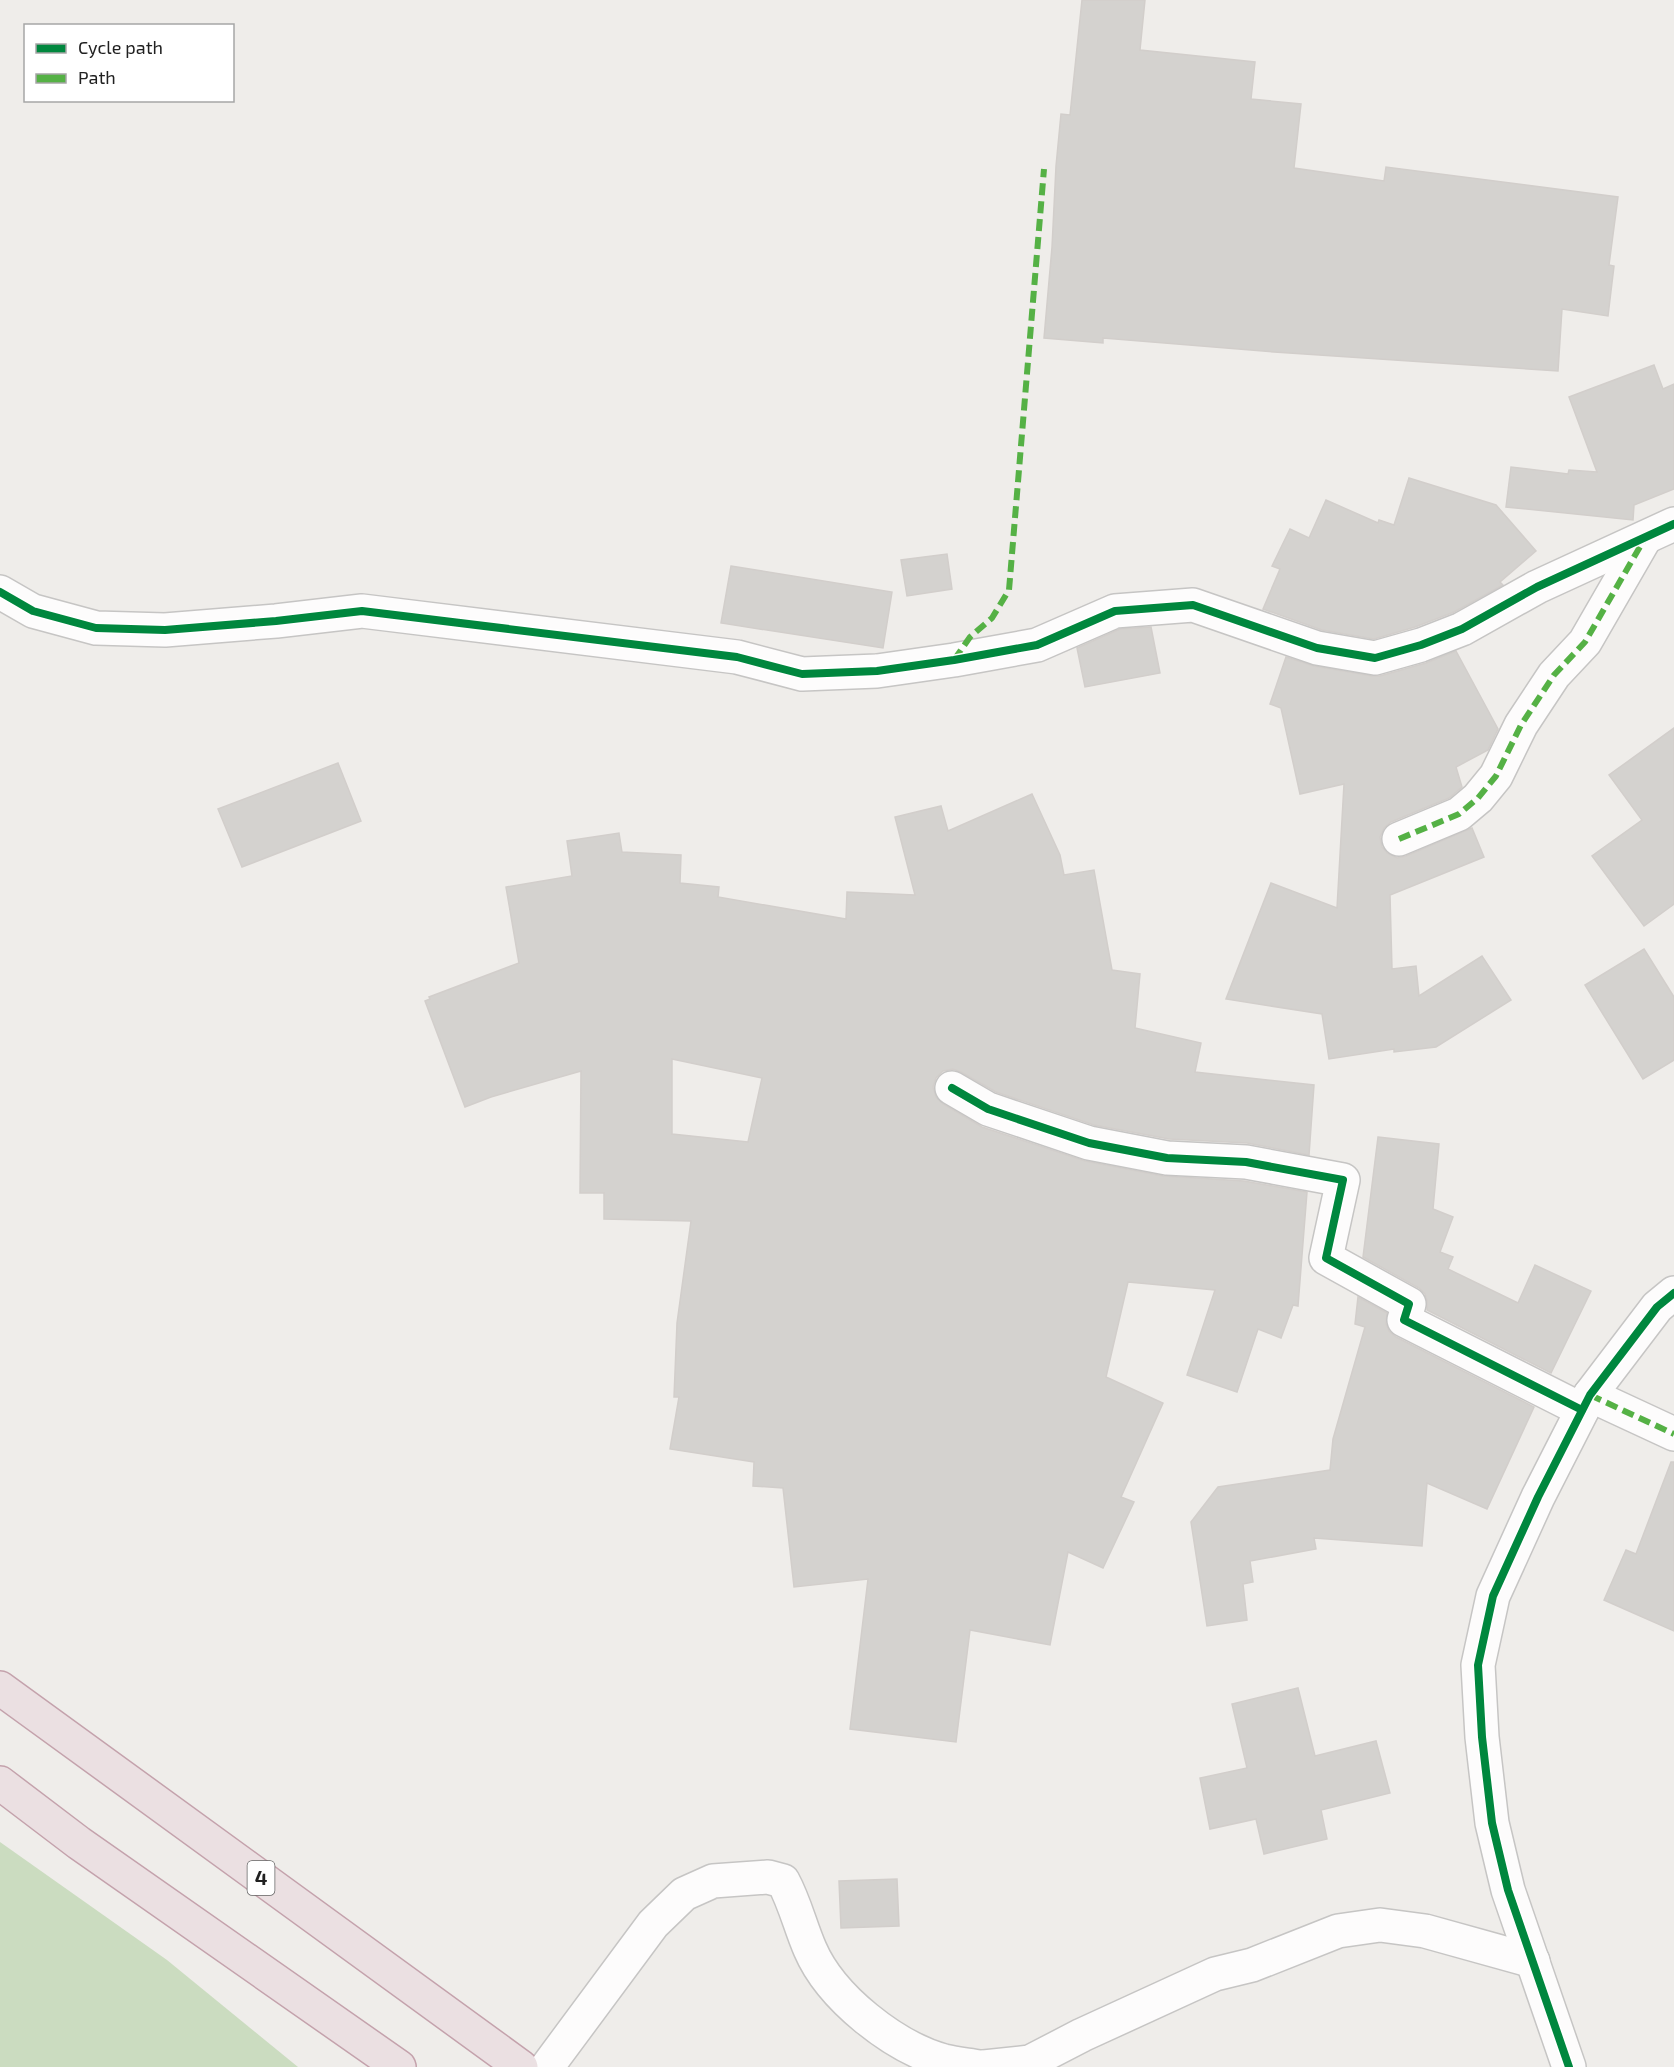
<svg xmlns="http://www.w3.org/2000/svg" width="1674" height="2067" viewBox="0 0 1674 2067" font-family="'Exo 2',sans-serif">
<style>
.forest{fill:#cbdcc0}
.building{fill:#d4d2cf;stroke:#d2cecb;stroke-width:1.5;fill-rule:evenodd}
.lines{fill:none;stroke-linecap:round;stroke-linejoin:round}
.minor-casing{stroke:#c6c5c4;stroke-width:36}
.highway-casing{stroke:#c4a2ac;stroke-width:36}
.minor{stroke:#fdfcfc;stroke-width:33}
.highway{stroke:#ebe0e2;stroke-width:33}
.quiet{stroke:#55b145;stroke-width:6;stroke-dasharray:12 6;stroke-linecap:butt}
.cycleway-casing{stroke:#fff;stroke-width:11}
.cycleway{stroke:#00873e;stroke-width:8}
.labels{text-anchor:middle;stroke-width:4.5;stroke-linejoin:round;paint-order:stroke}
.shield{fill:#fff;stroke:#646464;stroke-width:1.5}
.shield-label{font-size:20px;font-weight:bold;fill:#212121}
</style>
<rect width="100%" height="100%" fill="#efedea"/>
<path class="forest" d="M0 1842 167 1960 298 2067H0Z"/>
<g class="building">
<path d="M1082 0H1145L1140 50 1255 62 1251 99 1301 104 1294 168 1384 181 1386 167 1618 197 1609 265 1614 266 1608 316 1562 309 1558 371 1274 352 1103 338V343L1044 338 1052 247 1056 166 1061 114 1070 115Z"/>
<path d="M1654 365 1663 389 1674 384V489L1634 505 1633 520 1506 507 1511 467 1568 474 1569 470 1597 472 1569 397Z"/>
<path d="M1409 478 1496 505 1536 551 1500 582 1503 585 1454 612 1415 627 1374 639 1322 630 1263 609 1280 569 1272 566 1290 529 1309 538 1326 500 1378 523 1379 520 1394 525Z"/>
<path d="M947 554 952 589 907 596 901 560Z"/>
<path d="M731 566 892 592 883 648 721 623Z"/>
<path d="M1151 627 1160 673 1085 687 1077 648 1120 629Z"/>
<path d="M1456 651 1498 729 1488 750 1456 767 1462 787 1449 798 1391 822 1384 828 1380 837 1382 847 1387 853 1397 858 1406 856 1472 828 1484 857 1390 895 1392 969 1416 966 1419 996 1482 956 1511 1000 1436 1047 1394 1052V1049L1329 1059 1322 1014 1226 999 1271 883 1337 908 1344 784 1300 794 1281 708 1270 704 1286 657 1314 666 1372 676H1380L1426 663Z"/>
<path d="M1674 728V904L1644 926 1592 856 1642 820 1609 775Z"/>
<path d="M338 763 361 821 242 867 218 809Z"/>
<path d="M1032 794 1060 855 1064 875 1094 870 1112 970 1140 974 1135 1028 1201 1043 1195 1072 1314 1085 1309 1155 1247 1143 1169 1139 1094 1125 996 1092 961 1072 953 1069 943 1071 936 1078 933 1087 936 1097 943 1104 982 1127 1085 1161 1163 1176 1244 1181 1307 1192 1298 1306 1293 1305 1281 1338 1258 1329 1237 1392 1187 1375 1215 1290 1128 1282 1106 1377 1163 1403 1121 1497 1134 1502 1103 1568 1068 1552 1050 1645 970 1630 956 1742 850 1729 868 1579 794 1587 783 1488 753 1486 754 1462 670 1449 679 1397H674L677 1323 691 1221 604 1219V1193H580L581 1071 491 1097 465 1107 425 1001 430 999 429 997 519 963 506 887 572 876 567 841 619 833 622 852 681 855 680 883 719 887 718 897 846 919 847 892 915 895 895 817 941 806 948 831ZM672 1059 762 1078 748 1142 672 1134Z"/>
<path d="M1644 949 1674 997V1060L1643 1079 1585 985Z"/>
<path d="M1378 1137 1439 1144 1433 1209 1453 1217 1440 1252 1453 1257 1448 1269 1518 1303 1535 1265 1591 1291 1551 1373 1427 1310V1301L1425 1294 1419 1288 1363 1257Z"/>
<path d="M1358 1297 1387 1313 1386 1324 1389 1331 1396 1337 1534 1407 1487 1509 1427 1483 1422 1546 1314 1538 1316 1549 1250 1561 1253 1582 1243 1584 1247 1620 1207 1626 1191 1522 1218 1487 1330 1470 1333 1439 1365 1327 1355 1324Z"/>
<path d="M1671 1462H1674V1631L1604 1600 1626 1550 1636 1554Z"/>
<path d="M1298 1688 1315 1756 1376 1741 1390 1793 1321 1810 1327 1839 1264 1854 1256 1819 1210 1829 1200 1778 1247 1768 1232 1704Z"/>
<path d="M897 1879 899 1926 841 1928 839 1881Z"/>
</g>
<g class="lines">
<defs>
<g id="minor">
<path d="M0 592 33 611 96 628 165 630 276 621 362 611 737 657 802 674 877 671 954 660 1037 645 1115 611 1193 605 1317 648 1375 658 1421 645 1462 629 1537 587 1674 524"/>
<path d="M1399 839 1459 814 1478 798 1496 776 1521 725 1554 675 1585 642 1645 538"/>
<path d="M952 1088 988 1109 1089 1143 1167 1158 1246 1162 1343 1180 1326 1258 1409 1304 1404 1320 1582 1410"/>
<path d="M1590 1395 1674 1434"/>
<path d="M547 2067 653 1924 684 1894 713 1881 768 1877 783 1881C795 1903 800 1926 810 1949 831 1998 894 2047 944 2061 956 2064 969 2065 980 2067"/>
<path d="M984 2067 1030 2062 1082 2035 1215 1974 1252 1965 1338 1931 1380 1925 1425 1931 1533 1961"/>
<path d="M1569 2067 1508 1890 1492 1823 1482 1737 1478 1665 1493 1596 1538 1497 1590 1395 1657 1307 1674 1293"/>
</g>
<g id="highway">
<path d="M0 1688 521 2067"/>
<path d="M0 1783 79 1843 399 2067"/>
</g>
</defs>
<use href="#minor" class="minor-casing"/>
<use href="#highway" class="highway-casing"/>
<use href="#minor" class="minor"/>
<use href="#highway" class="highway"/>
<g class="quiet">
<path d="M954 660 970 637 992 618 1009 590 1044 169"/>
<path d="M1399 839 1459 814 1478 798 1496 776 1521 725 1554 675 1585 642 1645 538"/>
<path d="M1590 1395 1674 1434"/>
</g>
<defs>
<g id="cycleway">
<path d="M0 592 33 611 96 628 165 630 276 621 362 611 737 657 802 674 877 671 954 660 1037 645 1115 611 1193 605 1317 648 1375 658 1421 645 1462 629 1537 587 1674 524"/>
<path d="M952 1088 988 1109 1089 1143 1167 1158 1246 1162 1343 1180 1326 1258 1409 1304 1404 1320 1582 1410"/>
<path d="M1569 2067 1508 1890 1492 1823 1482 1737 1478 1665 1493 1596 1538 1497 1590 1395 1657 1307 1674 1293"/>
</g>
</defs>
<use href="#cycleway" class="cycleway-casing"/>
<use href="#cycleway" class="cycleway"/>
</g>
<g class="labels">
<rect class="shield" x="247.5" y="1861" width="27" height="34" rx="4.5"/>
<g class="shield-label">
<text x="261" y="1885">4</text>
</g>
</g>
<rect x="24" y="24" width="210" height="78" fill="#ffffff" stroke="#a6a6a6" stroke-width="1.5"/>
<rect x="36" y="44" width="30" height="9" fill="#00873e" stroke="#a6a6a6" stroke-width="1.5"/>
<text x="78" y="54" font-size="18" fill="#212121">Cycle path</text>
<rect x="36" y="74" width="30" height="9" fill="#55b145" stroke="#a6a6a6" stroke-width="1.5"/>
<text x="78" y="84" font-size="18" fill="#212121">Path</text>
</svg>
